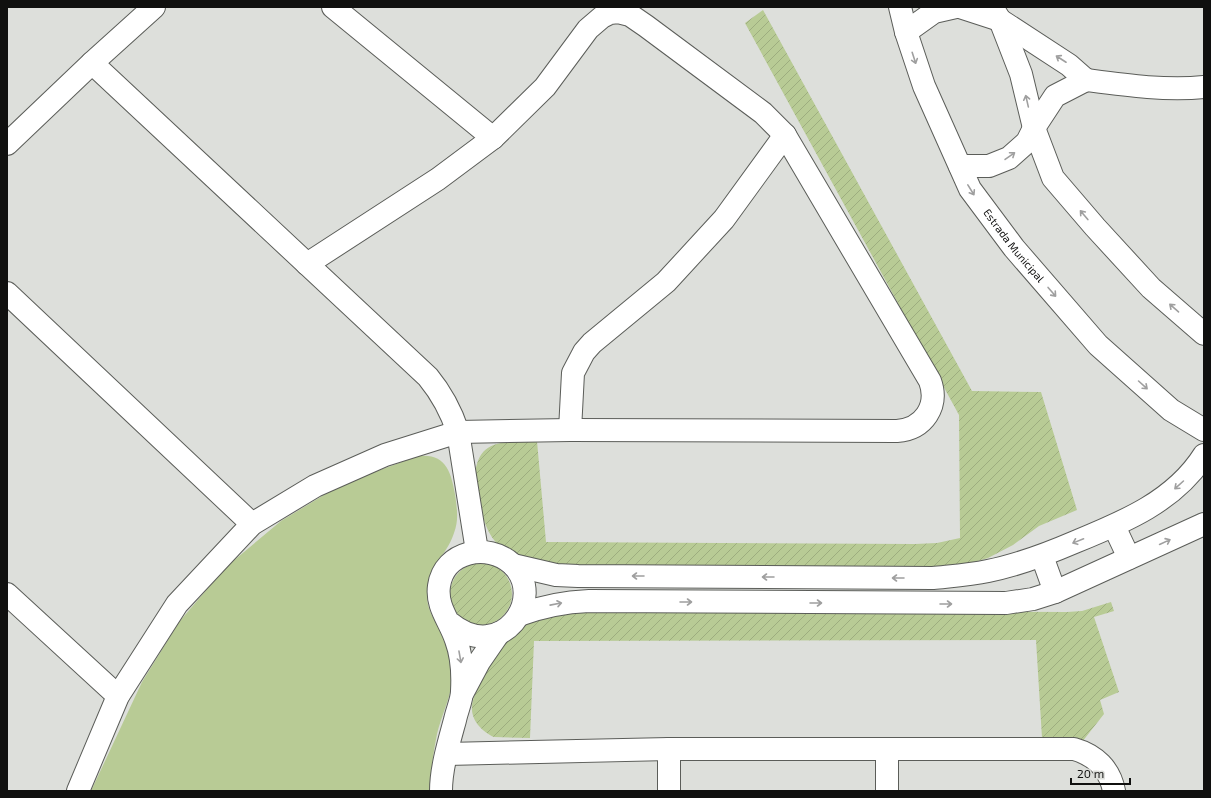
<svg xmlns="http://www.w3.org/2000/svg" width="1211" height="798" viewBox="0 0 1211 798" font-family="'Exo 2',sans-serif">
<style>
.park{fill:#b8cb95}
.garden{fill:url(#garden-furrows)}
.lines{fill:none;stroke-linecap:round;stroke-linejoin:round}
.minor-casing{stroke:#5b5d59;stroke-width:24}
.minor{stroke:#fff;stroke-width:22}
.oneway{stroke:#9f9f9f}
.labels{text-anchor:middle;stroke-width:3;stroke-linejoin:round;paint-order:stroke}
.street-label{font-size:11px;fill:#10100f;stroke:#dddfdb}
</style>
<defs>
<pattern id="garden-furrows" width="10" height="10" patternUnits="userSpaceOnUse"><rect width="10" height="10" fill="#b8cb95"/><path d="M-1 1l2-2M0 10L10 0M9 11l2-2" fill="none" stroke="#9dad7f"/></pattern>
</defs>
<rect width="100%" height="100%" fill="#dddfdb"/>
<path class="park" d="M418 456C446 453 451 472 455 494 457 508 459 520 454 533 447 555 427 569 427 593 426 621 449 631 452 654 452 663 454 675 452 684 449 701 441 717 437 734 433 753 431 772 430 791H91L142 682 179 622 226 567 281 521 342 484Z"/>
<g class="garden">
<path d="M763 10 972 391 1041 392 1077 510 1039 526 1013 545 988 558 961 566 933 570 545 568C532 562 517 557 505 550 482 536 479 500 475 477 477 437 506 442 537 441L546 542 915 544 937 543 960 538 959 415 745 23Z"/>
<circle cx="481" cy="594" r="31"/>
<path d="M1111 602 1114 611 1094 617 1119 692 1100 700 1104 714 1082 742 1070 738H1042L1036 640 534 641 530 738 494 737C483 732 471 721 472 707 472 690 504 635 518 625 525 621 561 613 571 610L1067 612 1082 611Z"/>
</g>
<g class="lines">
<defs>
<g id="minor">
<path d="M333 7 493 138"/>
<path id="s1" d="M900 7 906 32 924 86 970 189 1014 248 1098 345 1171 410 1204 430"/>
<path d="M960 7 1000 20 1069 65 1086 80 1055 96 1034 128 1027 142 1009 158 989 166H960"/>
<path d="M992 7 1000 20 1021 74 1034 128 1053 178 1095 227 1151 288 1204 334"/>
<path d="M906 32 934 12 956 7"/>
<path d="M92 63 428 377C442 394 451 411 458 432L477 551"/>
<path d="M1086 80C1124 85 1166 91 1204 87"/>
<path d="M7 144 92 63 154 7"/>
<path d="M7 293 252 524"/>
<path d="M570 430 573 373 584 352 592 343 666 282 724 219 785 135"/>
<path d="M1114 526 1129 558"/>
<path d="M1042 556 1055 592"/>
<path d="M513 565 556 575 578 576 933 578C952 576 970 575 988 571 1018 565 1047 554 1075 542 1124 522 1175 501 1204 455"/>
<path d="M7 594 118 696"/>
<path d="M519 615C543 606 564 602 589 601L1006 603 1033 599 1055 592 1204 524"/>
<path d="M463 692 479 662 499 633"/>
<path d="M887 749V791"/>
<path d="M447 754 669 749H1074C1095 755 1110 769 1114 791"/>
<path d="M78 791 118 696 177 604 252 524 315 486 385 455 458 432 570 430 897 431C924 429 939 406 930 381L785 135 763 113 646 26 630 15 618 12 610 13 602 17 588 29 545 87 493 138 438 179 307 264"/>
<path d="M441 791C441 768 449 742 455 720 457 710 462 700 462 691 463 673 462 656 456 640 450 621 436 607 439 586 444 551 488 542 512 564 548 598 501 665 450 623"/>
<path d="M669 791V749"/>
</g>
</defs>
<use href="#minor" class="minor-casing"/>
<use href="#minor" class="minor"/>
</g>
<defs><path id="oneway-shaft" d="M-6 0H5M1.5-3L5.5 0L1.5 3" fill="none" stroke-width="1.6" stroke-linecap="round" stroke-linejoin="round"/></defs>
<g class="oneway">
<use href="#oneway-shaft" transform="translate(914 58) rotate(72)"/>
<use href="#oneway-shaft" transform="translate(1061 59) rotate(-147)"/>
<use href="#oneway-shaft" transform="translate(1027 101) rotate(-103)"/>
<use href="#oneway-shaft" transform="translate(1010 156) rotate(-35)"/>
<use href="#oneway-shaft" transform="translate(971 190) rotate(58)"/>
<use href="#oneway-shaft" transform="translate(1084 215) rotate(-130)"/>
<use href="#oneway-shaft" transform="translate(1052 292) rotate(49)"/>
<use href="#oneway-shaft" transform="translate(1174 308) rotate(-139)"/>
<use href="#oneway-shaft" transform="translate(1143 385) rotate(42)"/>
<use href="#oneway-shaft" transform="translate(1179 485) rotate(138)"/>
<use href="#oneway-shaft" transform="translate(1078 541) rotate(158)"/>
<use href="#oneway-shaft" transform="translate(1165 542) rotate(-25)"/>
<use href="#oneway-shaft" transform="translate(638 576) rotate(-180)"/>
<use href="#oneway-shaft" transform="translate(768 577) rotate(-180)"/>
<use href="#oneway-shaft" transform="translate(898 578) rotate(-180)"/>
<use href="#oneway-shaft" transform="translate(686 602)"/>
<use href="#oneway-shaft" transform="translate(816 603)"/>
<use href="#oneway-shaft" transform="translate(556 604) rotate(-11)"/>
<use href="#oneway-shaft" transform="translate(946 604)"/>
<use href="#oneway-shaft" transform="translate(460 657) rotate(80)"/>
</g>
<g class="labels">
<g class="street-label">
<text dy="4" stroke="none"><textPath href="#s1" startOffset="267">Estrada Municipal</textPath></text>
</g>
</g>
<rect width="1211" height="798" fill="none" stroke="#10100f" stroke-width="16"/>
<path d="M1071 778v6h59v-6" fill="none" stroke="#10100f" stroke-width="2"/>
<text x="1077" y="778" font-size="12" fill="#10100f" stroke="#dddfdb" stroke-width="3" paint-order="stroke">20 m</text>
</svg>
